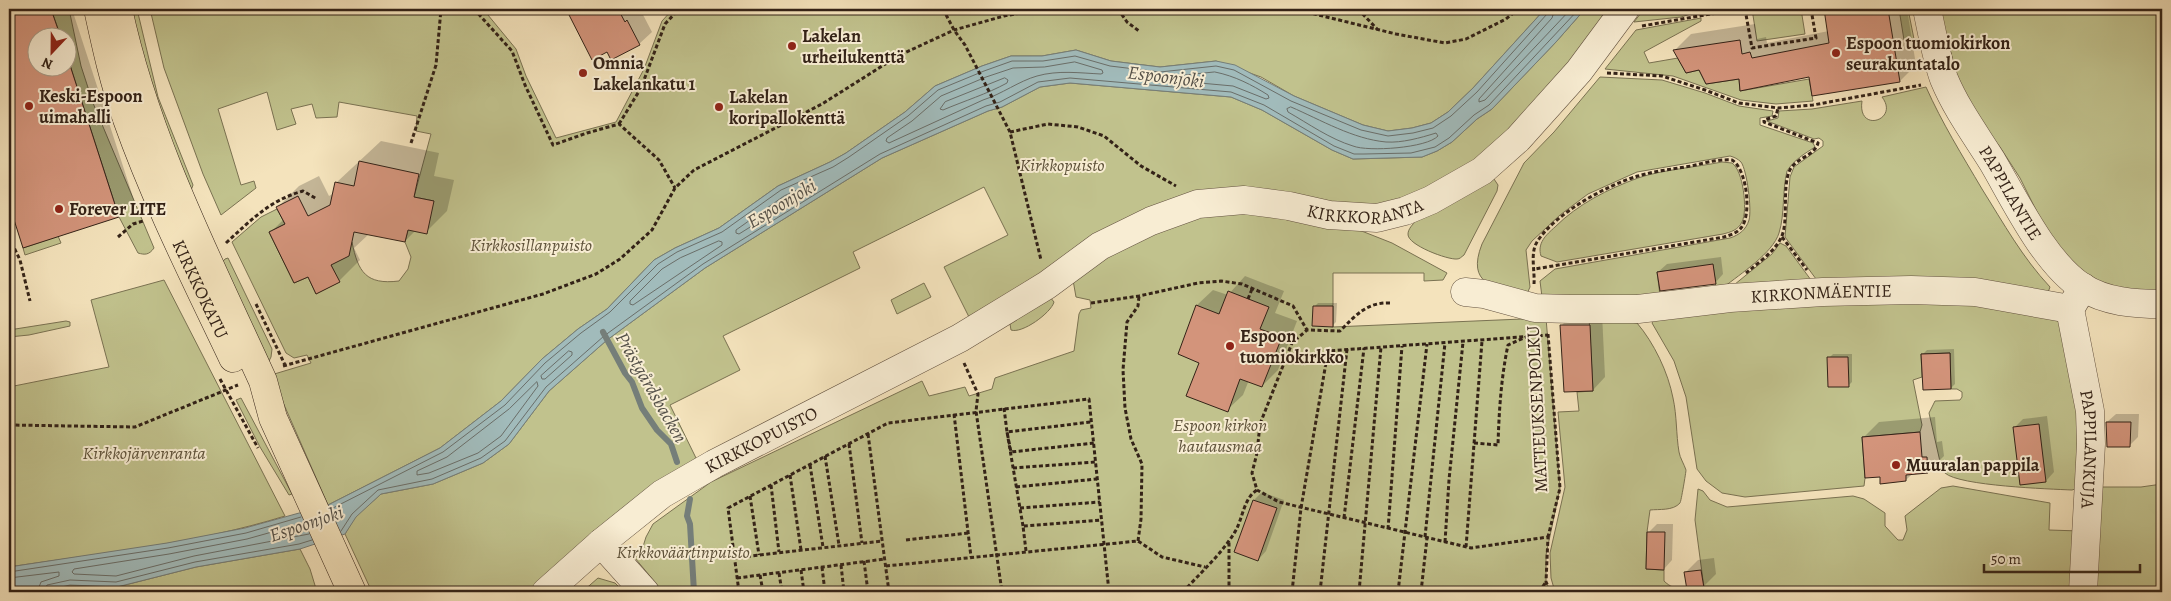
<svg xmlns="http://www.w3.org/2000/svg" width="2171" height="601" viewBox="0 0 2171 601" font-family="Alegreya,serif">
<style>
.green{fill:#c1c28d;stroke:#7a7252}
.water{fill:#a1bbbb;stroke:#757e79}
.shadow{fill:#0003;fill-rule:evenodd}
.lines{fill:none;stroke-linecap:round;stroke-linejoin:round}
.shore{stroke:#6a6e69;stroke-width:1}
.stream{stroke:#757e79;stroke-width:6}
.building{fill:#d3947b;stroke:#332217}
.minor-casing{stroke:#635240;stroke-width:29}
.major-casing{stroke:#332217;stroke-width:29}
.path{stroke:#332217;stroke-width:3;stroke-dasharray:4 2.5;stroke-linecap:butt}
.minor{stroke:#f8edd3;stroke-width:28}
.major{stroke:#f4e3bc;stroke-width:28}
.poi-dot{fill:#8f2418;stroke:#f8edd3;stroke-width:2}
.labels{text-anchor:middle;stroke-width:4;stroke-linejoin:round;paint-order:stroke}
.poi-label{font-size:18px;font-weight:bold;fill:#332217;stroke:#f8edd3;text-anchor:start}
.park-label{font-size:18px;font-style:italic;fill:#5e523a;stroke:#f8edd3}
.street-label{font-size:18px;fill:#332217;stroke:#f8edd3}
.water-label{font-size:19px;font-style:italic;fill:#545048;stroke:#f8edd3}
</style>
<rect width="100%" height="100%" fill="#f4e3bc"/>
<filter id="stains"><feTurbulence type="fractalNoise" baseFrequency=".004" numOctaves="4"/><feColorMatrix values="0 0 0 0 .2 0 0 0 0 .09 0 0 0 0 .02 0 0 0 .5 -.17"/></filter>
<radialGradient id="worn" r=".72"><stop offset=".6" stop-color="#630" stop-opacity="0"/><stop offset="1" stop-color="#630" stop-opacity=".3"/></radialGradient>
<g class="green">
<path d="M51 9H69L81 66 93 103 154 248C149 255 145 255 138 253L119 217 68 59V38L61 37Z"/>
<path d="M125 9H137L158 97 193 185 190 193Z"/>
<path d="M150 9H483L516 49 526 76 556 138 616 122 644 69 662 21 673 9H1545L1473 88 1448 112 1431 123 1412 128 1388 131 1363 125 1294 96 1261 77 1216 61 1160 67 1111 61 1076 50 1042 56H1011L982 66 935 86 905 112 846 153 830 162 778 186 719 228 675 248 654 260 607 309 578 329 542 359 501 401 440 448 328 505 271 375 311 363 307 355 294 358 286 353 232 242 261 217 277 209 285 224 269 232 294 283 308 277 316 294 339 282 331 265 352 242C358 272 366 285 399 281L408 269 411 257 405 242 408 230 434 201 414 197 431 134 416 131 417 116 339 102 337 117 316 118 312 104 291 109 296 124 277 130 267 92 218 109 241 185 254 181 256 188 221 215 203 174 164 68Z"/>
<path d="M1585 9H1618L1568 73 1470 169 1373 210 1238 187 1050 276 969 317 944 267 1008 235 984 187 853 252 860 268 723 336 740 370 670 405 696 458 640 497 533 592H372L345 534 355 517 381 494 433 484 483 463 509 444 549 391 607 340 705 268 882 158 988 111 1002 107 1040 87 1070 83 1231 97 1262 110 1332 150 1353 159 1422 157 1437 151 1452 142 1477 119 1492 109 1556 42Z"/>
<path d="M1644 9H1707L1681 17 1634 22Z"/>
<path d="M1752 9H1801L1805 34 1757 41Z"/>
<path d="M1899 9H1908L1914 39 1904 40Z"/>
<path d="M1939 9H2162V296L2091 282 2056 250 2020 178 2000 147 1972 110 1958 79Z"/>
<path d="M1701 18V21L1644 52 1649 63 1678 58 1686 73 1699 70 1706 84 1739 79 1740 91 1809 79 1813 101 1776 104 1741 100 1673 76 1605 69 1636 30Z"/>
<path d="M1600 77 1662 80 1705 93 1739 106 1773 111 1772 116 1760 118V125L1813 143 1815 147C1804 154 1794 160 1787 171 1782 191 1785 214 1779 233 1773 253 1740 274 1724 287L1716 288 1713 265 1657 272 1660 295 1542 297 1540 281 1555 269 1730 238C1739 235 1746 230 1749 220 1752 210 1747 170 1741 162 1738 159 1734 157 1730 156L1637 172 1588 194 1560 215 1532 241 1526 250 1530 287 1526 296C1494 287 1466 285 1482 244L1524 163 1554 132Z"/>
<path d="M1926 87C1942 123 1962 155 1982 189 2004 224 2022 257 2050 287L2047 295 1819 283 1785 237 1790 177 1794 167 1823 146V141L1819 138 1814 139 1767 121 1778 118 1779 111 1812 109 1862 101C1857 134 1900 120 1882 97Z"/>
<path d="M1722 162 1732 163C1743 170 1748 210 1742 222 1738 230 1731 232 1723 234L1557 262 1541 256C1537 243 1546 235 1555 227 1578 204 1608 189 1638 178 1661 170 1697 167 1722 162Z"/>
<path d="M1492 176 1498 185 1497 191 1464 255C1461 257 1460 259 1457 259 1448 260 1407 245 1408 234 1408 229 1413 224 1416 221Z"/>
<path d="M1234 208 1354 228 1392 243 1447 273 1443 280 1424 281V273H1333V327L1546 318 1560 488 1546 555V582L1551 592H663L635 558 641 553 646 537 653 524 711 482 922 381 929 396 965 387 969 396 992 389 995 378 1074 351 1079 314 1081 310 1091 308 1090 300 1076 297 1073 280 1075 273 1169 222Z"/>
<path d="M58 236 61 243 25 255 23 248Z"/>
<path d="M1780 243 1786 246 1811 280 1729 289 1772 254Z"/>
<path d="M228 258 272 349 271 357 267 365 220 265 225 259Z"/>
<path d="M164 280 285 516C195 544 101 553 9 567V387L109 367 91 300Z"/>
<path d="M924 283 931 297 897 314 891 300Z"/>
<path d="M1050 297 1054 302C1051 313 1022 334 1011 330L1010 324 1013 321Z"/>
<path d="M1957 297 2059 318 2081 388 2078 488 2072 490C2050 489 1959 486 1945 473 1944 473 1941 466 1941 466L1929 413 1935 401 1960 400 1962 397V392L1957 389H1951L1950 353 1921 354 1922 377 1913 380 1922 425 1920 432 1862 437 1865 478 1864 486 1745 497 1722 493 1706 481 1697 469 1686 397 1674 361 1652 323 1657 315Z"/>
<path d="M1589 317 1637 323C1654 343 1668 372 1673 398 1677 416 1676 434 1679 452 1680 458 1684 464 1686 470 1686 472 1681 502 1680 503 1673 511 1659 509 1650 510L1647 532 1646 569 1664 570V581C1675 592 1689 590 1704 588L1695 520 1698 489 1703 491 1710 500 1727 507 1853 496 1864 499 1885 513V526L1898 540H1903L1907 530 1905 516 1941 488 1953 486 2050 503 2049 530 2080 531 2076 592H1555L1551 578 1550 553 1565 487 1558 412 1579 411 1577 392 1593 391Z"/>
<path d="M66 321 70 322V326L29 335 9 337V330Z"/>
<path d="M241 398 292 494 289 495 260 447 236 400Z"/>
<path d="M2162 484V592H2094L2099 487H2141Z"/>
<path d="M300 549 310 569 317 592H40L70 585 117 587 196 567Z"/>
<path d="M598 578 615 583 624 592H582Z"/>
</g>
<path class="water" d="M1545 9H1585L1556 42 1492 109 1477 119 1452 142 1437 151 1422 157 1353 159 1332 150 1262 110 1231 97 1070 83 1040 87 1002 107 988 111 882 158 705 268 607 340 549 391 509 444 483 463 433 484 381 494 356 517 345 534 300 549 196 567 117 587 70 585 40 592H9V567L167 543 245 528 328 505 440 448 501 401 542 359 578 329 607 309 654 260 675 248 719 228 778 186 830 162 846 153 905 112 935 86 982 66 1011 56H1042L1076 50 1111 61 1160 67 1216 61 1235 65 1294 96 1363 125 1388 131 1412 128 1431 123 1448 112 1473 88Z"/>
<g class="shadow">
<path d="M9 9H72L134 200 118 216 24 246 9 201ZM38 38H68V68H38Z"/>
<path d="M567 9H640L652 32 639 44 608 51 592 58Z"/>
<path d="M1825 9H1907L1916 65 1900 81 1810 76 1740 77 1700 69 1675 50 1691 34 1755 24 1757 39 1766 37 1767 43 1829 31Z"/>
<path d="M381 141 439 153 434 176 454 180 447 211 426 232 416 230 405 241 369 234 354 248 360 260 339 281 308 275 271 232 284 219 278 207 299 186 319 176 329 196 334 193 337 182Z"/>
<path d="M1721 257 1723 274 1715 283 1658 272 1667 264Z"/>
<path d="M1245 276 1284 291 1275 313 1297 321 1278 370 1262 386 1249 380 1243 395 1227 410 1201 362 1179 353 1197 305 1213 290 1228 295Z"/>
<path d="M1318 303H1337L1336 322 1332 326 1314 307Z"/>
<path d="M1574 313H1602L1605 377 1593 390 1562 325Z"/>
<path d="M1954 349 1955 384 1951 388 1923 354 1927 350Z"/>
<path d="M1833 354H1852V382L1848 386 1829 358Z"/>
<path d="M2116 414H2139L2138 437 2130 445 2107 422Z"/>
<path d="M2047 416 2054 472 2046 481 2022 484 2015 427 2023 419Z"/>
<path d="M1935 417 1937 442 1942 441 1944 456 1928 472 1913 473 1906 480 1881 476 1863 438 1879 422Z"/>
<path d="M1262 492 1284 500 1266 551 1258 560 1254 500Z"/>
<path d="M1657 524H1673L1672 560 1664 569 1648 533Z"/>
<path d="M1714 558 1716 574 1703 587 1686 572 1698 560Z"/>
</g>
<g class="lines">
<g class="shore">
<path d="M1555 9 1552 18 1479 99V102L1485 100 1571 9"/>
<path d="M1075 62 1102 70 1103 73 1101 74C1080 73 1058 70 1037 76 1019 81 1002 94 983 100L889 143 886 141 887 138 912 121 941 96 986 77 1013 68 1044 67Z"/>
<path d="M1215 72C1235 76 1252 85 1268 95L1269 98 1266 99 1233 86 1178 81 1176 79 1178 76Z"/>
<path d="M1005 78 1008 80 1007 83C987 94 964 101 943 110L940 109 945 102Z"/>
<path d="M1291 107C1321 120 1353 139 1386 142 1402 143 1420 138 1436 133L1438 136C1427 148 1368 152 1353 146 1330 139 1309 124 1288 112L1287 109Z"/>
<path d="M809 185 812 186 811 189 739 234 736 233V230L784 196Z"/>
<path d="M719 241 722 242V245L633 305 630 304V301L662 269 680 258Z"/>
<path d="M569 351 572 352V355L545 379H542L541 376Z"/>
<path d="M537 382 538 386 501 436 478 453 429 473 417 475V471L447 457 509 409Z"/>
<path d="M331 509 443 452 505 405 545 363 581 333 610 312 658 264 677 252 722 232 781 190 833 167 849 157 908 116 938 90 984 71 1012 61H1043L1075 56 1110 66 1160 72 1216 66 1234 70 1291 101 1361 130 1388 136 1413 133 1433 128 1451 116 1477 92 1547 14 1548 9"/>
<path d="M304 523 247 539 169 554 74 569 72 572 74 574 116 576 194 556 309 534"/>
<path d="M341 531 352 514 378 490 432 479 481 458 505 441 546 387 604 336 703 264 880 154 986 106 1000 102 1038 82 1070 78 1231 92 1264 105 1334 146 1354 154H1364L1411 153 1435 147 1449 138 1474 115 1489 105 1579 9"/>
<path d="M9 572 168 548 246 533 301 517"/>
<path d="M9 578 59 572V576L41 582 37 592"/>
<path d="M44 592 47 585 70 580 116 582 195 562 299 544 312 540"/>
</g>
<g class="stream">
<path d="M603 332 625 373 632 382 642 408 657 430 671 444 677 462"/>
<path d="M690 499 687 516 690 524 694 592"/>
</g>
</g>
<g class="building">
<path d="M9 9H51L61 38H38V68H68V59L119 217 23 248 9 204Z"/>
<path d="M566 9H618L625 22 627 20 640 45 611 60 607 52 592 60Z"/>
<path d="M1824 9H1888L1900 82 1812 96 1809 77 1740 91 1739 79 1706 84 1699 70 1686 73 1673 50 1740 40 1742 54 1750 52 1752 58 1829 43Z"/>
<path d="M359 161 419 174 414 197 434 201 427 234 408 230 405 242 354 232 349 256 331 265 340 282 316 294 308 277 294 283 269 232 285 224 276 207 298 196 308 216 330 205 335 182 354 186Z"/>
<path d="M1713 264 1716 284 1660 291 1657 272Z"/>
<path d="M1228 291 1269 307 1260 329 1282 337 1262 387 1240 379 1228 412 1186 396 1199 363 1178 354 1196 305 1219 314Z"/>
<path d="M1313 306H1333V327L1312 326Z"/>
<path d="M1560 325H1590L1593 391 1564 392Z"/>
<path d="M1950 353 1951 389 1923 390 1921 354Z"/>
<path d="M1827 357H1848L1849 387H1828Z"/>
<path d="M2106 422H2131L2130 447H2107Z"/>
<path d="M2039 424 2046 482 2020 485 2013 427Z"/>
<path d="M1920 432 1922 457H1927L1928 473 1906 475V481L1880 484V477L1865 478 1862 437Z"/>
<path d="M1253 500 1277 508 1258 561 1234 552Z"/>
<path d="M1647 532H1665L1664 570 1646 569Z"/>
<path d="M1701 570 1704 588 1687 590 1684 572Z"/>
</g>
<g class="lines">
<defs>
<g id="minor">
<path id="s1" d="M1927 9C1932 32 1936 57 1944 79 1956 108 1975 134 1992 161 2015 200 2044 262 2082 287 2106 302 2134 304 2162 304"/>
<path id="s2" d="M1465 292 1484 294 1535 308 1570 309H1638L1730 298 1823 292 1911 290 1975 292 2070 309 2083 287"/>
<path id="s3" d="M2070 309 2090 411 2091 444 2083 592"/>
<path d="M601 543 645 592"/>
<path id="s4" d="M546 592 601 543 662 494 714 464 960 338 1047 285 1100 246 1151 221 1198 204 1244 200 1289 206 1329 215 1377 218 1405 211 1431 200 1482 171 1518 139 1579 71 1625 9"/>
</g>
<g id="major">
<path id="s5" d="M98 9C106 46 114 83 127 119 156 201 196 280 233 358"/>
<path d="M118 9C146 140 208 260 263 381L273 418 352 592"/>
</g>
</defs>
<use href="#minor" class="minor-casing"/>
<use href="#major" class="major-casing"/>
<g class="path">
<path d="M474 9 512 51 525 85 553 145 587 133 619 124 659 160 675 188"/>
<path d="M943 9 954 30 965 45 1010 132 1041 260"/>
<path d="M1118 9 1127 22 1139 31"/>
<path d="M1294 9 1396 34 1445 43 1466 39 1506 19 1518 9"/>
<path d="M1358 9 1377 29"/>
<path d="M1745 9 1752 48 1816 38 1811 9"/>
<path d="M1642 26 1739 9"/>
<path d="M1607 73 1662 76 1705 90 1739 103 1778 108 1813 105 1921 85"/>
<path d="M619 124 641 88 665 24 679 9"/>
<path d="M1010 132 1048 124 1078 127 1104 136 1141 166 1176 186"/>
<path d="M411 143 436 65 441 9"/>
<path d="M9 237 20 260 30 301"/>
<path d="M118 237 133 224 143 221"/>
<path d="M1782 237 1807 270"/>
<path d="M226 243C251 220 270 200 303 191L317 199"/>
<path d="M1746 273C1758 263 1774 252 1781 238 1789 222 1782 190 1789 172 1794 158 1814 157 1818 143L1764 122V120L1776 116 1778 108"/>
<path d="M1534 284C1535 271 1530 253 1537 242 1554 214 1607 185 1638 176 1655 171 1673 169 1691 166 1704 163 1718 159 1732 160 1747 169 1752 215 1741 228 1737 233 1730 235 1724 237L1535 269"/>
<path d="M1248 299 1252 289"/>
<path d="M1091 303 1139 296 1198 283 1221 281 1242 284 1293 306 1307 330"/>
<path d="M1390 303C1367 302 1356 315 1340 331L1307 330 1292 343 1260 424 1257 453 1252 473 1257 490 1279 502 1471 548 1548 537 1546 582 1551 592"/>
<path d="M256 304 285 365"/>
<path d="M1548 334 1560 488 1548 537"/>
<path d="M964 363 978 394 976 411 1002 592"/>
<path d="M283 366 543 294 596 274 620 259 652 230 675 188 694 170 822 104 898 56 954 30 1004 16 1043 9"/>
<path d="M220 379 258 448"/>
<path d="M1004 408 1007 432 1091 422"/>
<path d="M954 414 971 557"/>
<path d="M9 425 135 427 238 385"/>
<path d="M868 434 889 592"/>
<path d="M1474 443 1498 445C1499 412 1501 378 1508 345L1526 337"/>
<path d="M849 444 862 543"/>
<path d="M825 456 839 545"/>
<path d="M810 465 823 547"/>
<path d="M1013 468 1096 462"/>
<path d="M790 475 801 550"/>
<path d="M771 485 779 552"/>
<path d="M1016 487 1097 479"/>
<path d="M750 496 759 555"/>
<path d="M1020 508 1100 502"/>
<path d="M1344 518 1364 348"/>
<path d="M1023 526 1007 432 1011 452 1094 443"/>
<path d="M1388 529 1402 346"/>
<path d="M1425 537 1445 343"/>
<path d="M906 540 968 533"/>
<path d="M1138 541 1141 519 1142 464 1131 439 1125 408 1123 370 1127 322 1138 306 1139 296"/>
<path d="M1445 542 1449 480 1463 342"/>
<path d="M1466 547 1482 341"/>
<path d="M1026 551 1023 526 1101 520"/>
<path d="M734 558 882 541"/>
<path d="M864 561 868 592"/>
<path d="M841 565 844 592"/>
<path d="M886 566 1138 541 1162 557 1205 567"/>
<path d="M822 567 825 592"/>
<path d="M801 570 804 592"/>
<path d="M779 573 782 592"/>
<path d="M760 575 763 592"/>
<path d="M737 578 885 559"/>
<path d="M207 592C221 590 240 586 253 592"/>
<path d="M739 592 728 508 888 423 1089 399 1109 592"/>
<path d="M1183 592C1200 573 1223 553 1236 530 1243 517 1244 498 1257 490"/>
<path d="M1229 592V540"/>
<path d="M1292 592 1301 508 1328 351 1548 335"/>
<path d="M1320 592 1347 349"/>
<path d="M1359 592 1381 347"/>
<path d="M1398 592 1427 344"/>
<path d="M1421 592 1427 538"/>
<path d="M1539 592 1546 582"/>
</g>
<use href="#minor" class="minor"/>
<use href="#major" class="major"/>
</g>
<g class="poi-dot">
<circle cx="792" cy="46" r="5"/>
<circle cx="1836" cy="53" r="5"/>
<circle cx="583" cy="73" r="5"/>
<circle cx="29" cy="106" r="5"/>
<circle cx="719" cy="107" r="5"/>
<circle cx="59" cy="209" r="5"/>
<circle cx="1230" cy="346" r="5"/>
<circle cx="1896" cy="465" r="5"/>
</g>
<g class="labels">
<g class="poi-label">
<text x="802" y="42">Lakelan<tspan x="802" dy="21">urheilukenttä</tspan></text>
<text x="1846" y="49">Espoon tuomiokirkon<tspan x="1846" dy="21">seurakuntatalo</tspan></text>
<text x="593" y="69">Omnia<tspan x="593" dy="21">Lakelankatu 1</tspan></text>
<text x="39" y="102">Keski-Espoon<tspan x="39" dy="21">uimahalli</tspan></text>
<text x="729" y="103">Lakelan<tspan x="729" dy="21">koripallokenttä</tspan></text>
<text x="69" y="215">Forever LITE</text>
<text x="1240" y="342">Espoon<tspan x="1240" dy="21">tuomiokirkko</tspan></text>
<text x="1906" y="471">Muuralan pappila</text>
</g>
<g class="park-label">
<text x="1062" y="171">Kirkkopuisto</text>
<text x="531" y="251">Kirkkosillanpuisto</text>
<text x="1220" y="431">Espoon kirkon<tspan x="1220" dy="21">hautausmaa</tspan></text>
<text x="144" y="459">Kirkkojärvenranta</text>
<text x="683" y="558">Kirkkoväärtinpuisto</text>
</g>
<g class="street-label">
<text dy="6" stroke="none"><textPath href="#s1" startOffset="204">PAPPILANTIE</textPath></text>
<text dy="6" stroke="none"><textPath href="#s4" startOffset="932">KIRKKORANTA</textPath></text>
<text dy="6" stroke="none"><textPath href="#s5" startOffset="299">KIRKKOKATU</textPath></text>
<text dy="6" stroke="none"><textPath href="#s2" startOffset="359">KIRKONMÄENTIE</textPath></text>
<text transform="translate(1537 409) rotate(-93)" y="6">MATTEUKSENPOLKU</text>
<text dy="6" stroke="none"><textPath href="#s4" startOffset="265">KIRKKOPUISTO</textPath></text>
<text dy="6" stroke="none"><textPath href="#s3" startOffset="142">PAPPILANKUJA</textPath></text>
</g>
<g class="water-label">
<text transform="translate(1166 76) rotate(7)" y="7">Espoonjoki</text>
<text transform="translate(781 203) rotate(-31)" y="7">Espoonjoki</text>
<text transform="translate(652 387) rotate(60)" y="7">Prästgårdsbacken</text>
<text transform="translate(306 523) rotate(-19)" y="7">Espoonjoki</text>
</g>
</g>
<rect width="2171" height="601" fill="none" stroke="#f4e3bc" stroke-width="30"/>
<rect x="10" y="10" width="2151" height="581" fill="none" stroke="#332217" stroke-width="2.5"/>
<rect x="15" y="15" width="2141" height="571" fill="none" stroke="#332217"/>
<g transform="translate(52 52) rotate(202)"><circle r="24" fill="#f8edd3" stroke="#a99c88"/>
<path d="M0-4L9 19L0 12L-9 19Z" fill="#8f2418"/>
<text y="-8" font-size="14" font-weight="bold" text-anchor="middle" fill="#332217">N</text>
</g>
<path d="M1984 564v8h156v-8" fill="none" stroke="#332217" stroke-width="2.5"/>
<text x="1991" y="564" font-size="15" fill="#332217" stroke="#f8edd3" stroke-width="4" paint-order="stroke">50 m</text>
<rect width="100%" height="100%" filter="url(#stains)"/>
<rect width="100%" height="100%" fill="url(#worn)"/>
</svg>
